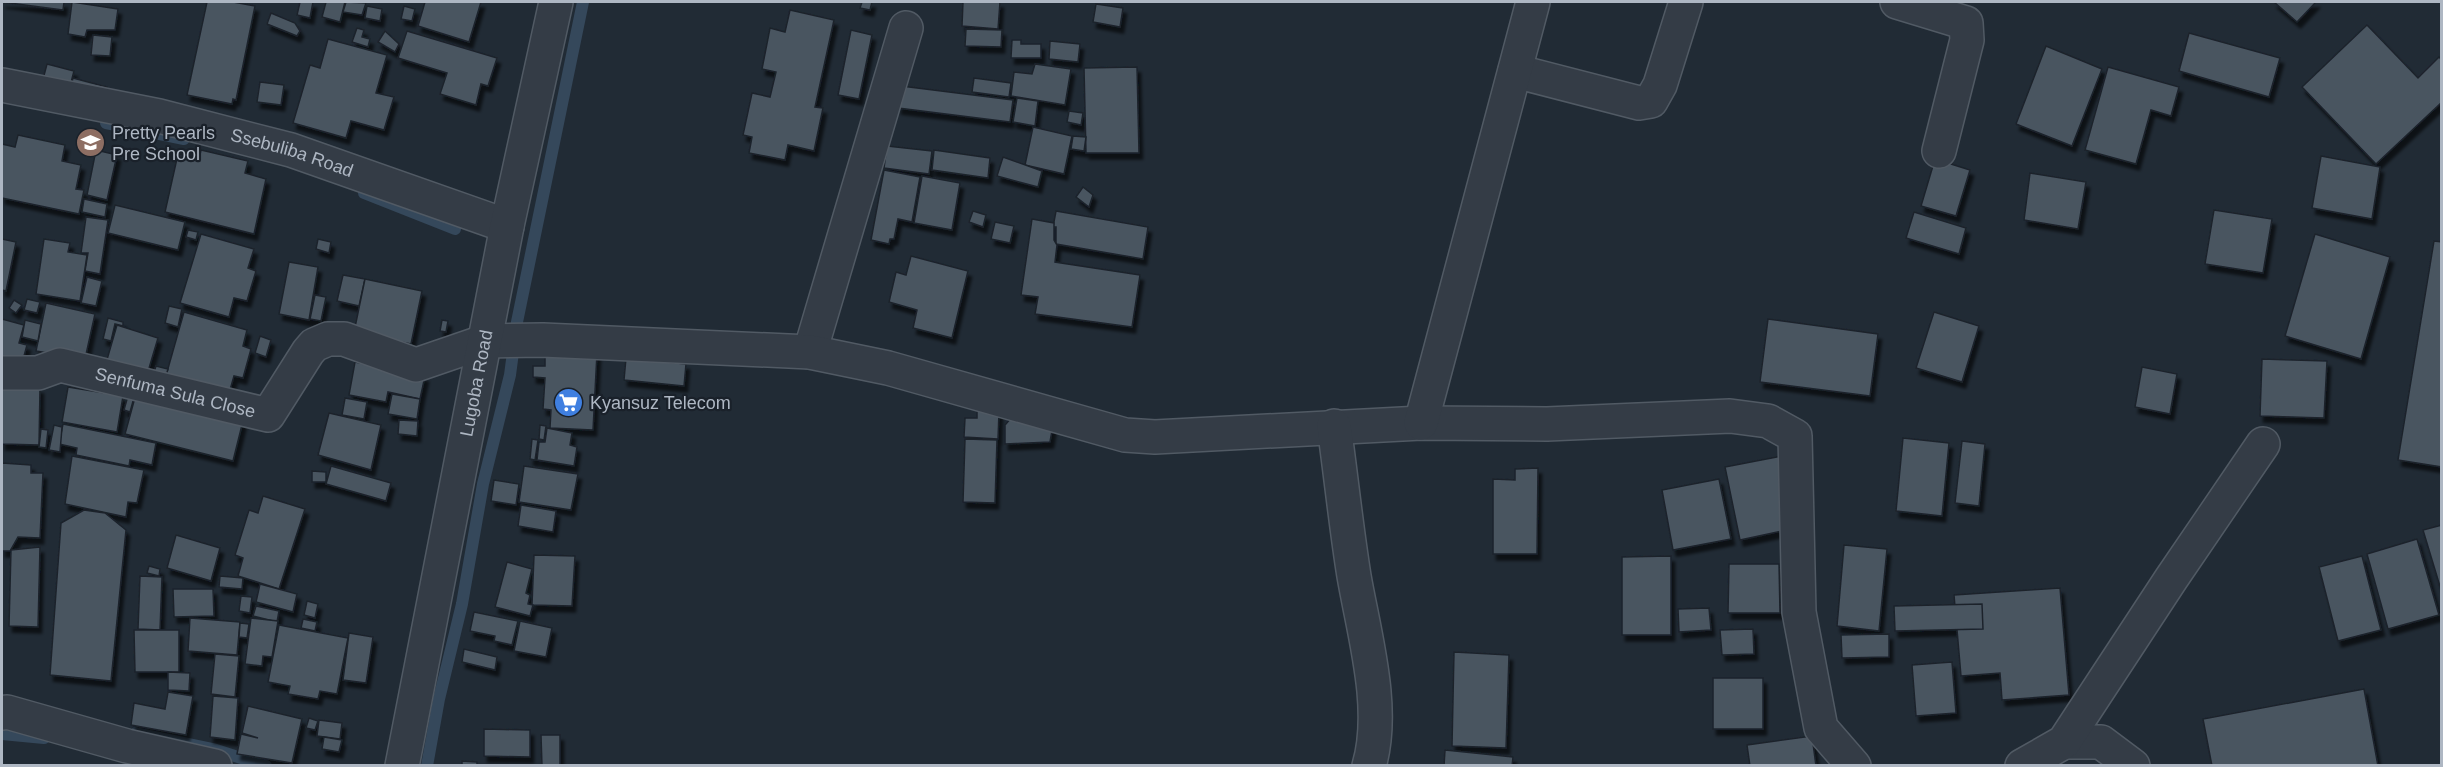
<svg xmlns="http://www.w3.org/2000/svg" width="2443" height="767" viewBox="0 0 2443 767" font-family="Arial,sans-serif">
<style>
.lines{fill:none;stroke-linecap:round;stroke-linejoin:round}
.stream{stroke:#35485b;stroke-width:12}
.building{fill:#495561;stroke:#1c232c;stroke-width:1.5;filter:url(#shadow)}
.minor-casing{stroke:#515a64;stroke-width:36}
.tertiary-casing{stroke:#515a64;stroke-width:36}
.minor{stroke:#343c46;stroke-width:33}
.tertiary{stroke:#343c46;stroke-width:33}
.labels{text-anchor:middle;stroke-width:4.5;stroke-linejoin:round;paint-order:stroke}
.poi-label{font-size:18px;fill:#aeb7c3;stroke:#1a212a;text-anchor:start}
.street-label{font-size:18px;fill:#aeb7c3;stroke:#1a212a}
</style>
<defs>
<filter id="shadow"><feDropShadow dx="3.5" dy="6" stdDeviation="1.5" flood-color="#0009"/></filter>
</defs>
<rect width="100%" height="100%" fill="#212b35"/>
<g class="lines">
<g class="stream">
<path d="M106 123 184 139"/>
<path d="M364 193 455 229"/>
<path d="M136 733 213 749 266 766"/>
<path d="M2 734 44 738"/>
<path d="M427 766 439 699 462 604 483 484 510 375 517 322 583 2"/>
</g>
</g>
<g class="building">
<path d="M2 2H64L63 10Z"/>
<path d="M72 2 118 9 115 30H87L85 37 68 34Z"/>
<path d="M207 2H233L255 6 236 100 233 99 232 104 187 95Z"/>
<path d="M300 2H313L310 18 297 15Z"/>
<path d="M326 2H345L340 22 322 17Z"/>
<path d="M346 2 366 3 362 15 343 12Z"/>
<path d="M425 2H481L469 42 418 26Z"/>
<path d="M862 2H872L870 10 860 8Z"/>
<path d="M963 2H1000L998 29 962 26Z"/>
<path d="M2274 2H2316L2297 22Z"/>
<path d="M1096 4 1123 8 1120 27 1093 22Z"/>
<path d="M367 6 382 9 380 21 365 18Z"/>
<path d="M404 6 415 9 412 21 401 19Z"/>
<path d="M790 10 834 20 815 107 823 108 814 151 788 145 785 160 749 153 752 137 743 135 752 93 770 97 776 72 762 69 770 28 785 32Z"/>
<path d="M271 13 295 23 300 31 297 36 267 24Z"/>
<path d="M2367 25 2418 78 2439 57 2442 60V102L2376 164 2302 87Z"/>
<path d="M357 28 364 30 362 37 370 39 368 47 352 42Z"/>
<path d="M966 29 1002 30 1001 47 965 46Z"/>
<path d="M851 30 872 35 859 99 838 95Z"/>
<path d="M385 31 399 44 395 52 378 42Z"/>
<path d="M407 31 497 58 488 86 481 84 476 105 440 94 447 73 398 58Z"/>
<path d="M2189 33 2280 58 2269 97 2179 71Z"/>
<path d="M93 35 112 37 110 56 91 55Z"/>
<path d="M328 39 387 55 376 93 394 97 384 130 351 121 346 138 293 123 310 65 320 68Z"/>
<path d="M1012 40H1021V44H1041V58H1011Z"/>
<path d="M1050 41 1080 44 1078 62 1049 59Z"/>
<path d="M2046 46 2102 69 2072 146 2016 124Z"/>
<path d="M47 64 74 71 69 90 42 83Z"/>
<path d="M1035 64 1071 69 1065 105 1011 96 1014 72 1032 74Z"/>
<path d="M1137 67 1139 153H1086L1084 68Z"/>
<path d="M2108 67 2179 87 2171 116 2151 110 2136 164 2085 150Z"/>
<path d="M73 78 107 87 105 98 70 90Z"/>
<path d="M974 78 1011 83 1009 97 972 92Z"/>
<path d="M260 82 284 85 281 105 257 102Z"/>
<path d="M901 86 1013 100 1010 122 898 108Z"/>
<path d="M1017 98 1038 101 1035 126 1013 122Z"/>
<path d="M1069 111 1083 113 1081 125 1067 122Z"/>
<path d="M1033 127 1072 136 1064 174 1025 165Z"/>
<path d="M18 135 65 145 62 161 81 165 76 189 84 190 79 214 2 198V144L15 147Z"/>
<path d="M1073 136 1086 137 1084 151 1071 149Z"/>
<path d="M887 146 932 151 929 174 884 168Z"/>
<path d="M96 150 117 155 107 200 87 195Z"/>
<path d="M201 150 248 161 245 173 266 179 254 234 165 212 178 154 199 159Z"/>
<path d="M934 150 990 158 988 178 932 170Z"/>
<path d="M2321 156 2380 167 2372 219 2312 208Z"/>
<path d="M1003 157 1042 171 1038 187 997 176Z"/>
<path d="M1935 159 1970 170 1956 216 1921 206Z"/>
<path d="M884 170 920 177 912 222 898 219 894 239H890L889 244 871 240Z"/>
<path d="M2030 173 2086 182 2078 229 2024 220Z"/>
<path d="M922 176 960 183 952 230 914 223Z"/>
<path d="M1083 187 1093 195 1089 207 1076 197Z"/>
<path d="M84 199 107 204 105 217 82 212Z"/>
<path d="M115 205 185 222 178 250 108 233Z"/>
<path d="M2214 210 2272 219 2263 273 2205 264Z"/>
<path d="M973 211 986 215 983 227 969 222Z"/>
<path d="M1056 211 1148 227 1143 259 1056 244V227H1053Z"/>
<path d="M1914 212 1966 228 1959 254 1906 238Z"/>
<path d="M86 217 108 220 100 274 85 271 88 253H81Z"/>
<path d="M1032 219 1054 223V240L1057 245 1055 262 1140 275 1132 327 1035 314 1038 297 1021 295Z"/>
<path d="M995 222 1014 226 1010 243 991 239Z"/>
<path d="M188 230 198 232 196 240 186 237Z"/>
<path d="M201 234 254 249 248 268 256 271 247 301 234 298 229 317 180 303Z"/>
<path d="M2315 234 2390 257 2361 359 2285 336Z"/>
<path d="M2 239 16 242 6 291 2 290Z"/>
<path d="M44 239 70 243 68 252 87 255 80 301 36 294Z"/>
<path d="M318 239 331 242 329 253 316 249Z"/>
<path d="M2434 241 2442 242V467L2398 460Z"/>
<path d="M911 256 968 271 952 338 913 328 917 310 889 302 896 272 906 275Z"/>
<path d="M289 262 318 267 309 320 279 314Z"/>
<path d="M343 275 365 279 359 306 337 301Z"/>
<path d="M87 277 102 281 96 306 81 303Z"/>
<path d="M365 279 422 291 411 344 354 332Z"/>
<path d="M315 295 326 297 321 321 310 319Z"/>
<path d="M27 299 40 302 37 313 24 310Z"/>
<path d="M14 300 22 305 16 313 9 308Z"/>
<path d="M46 303 95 314 85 359 36 351Z"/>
<path d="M169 306 182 309 178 327 165 323Z"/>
<path d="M184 312 247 330 243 346 251 349 243 378 234 376 228 397 165 379Z"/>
<path d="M1934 312 1979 326 1962 382 1916 368Z"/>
<path d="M108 318 123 322V326L115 324 111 341 103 339Z"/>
<path d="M2 319 24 325 19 343 27 345 21 367 2 362Z"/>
<path d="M1768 319 1878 334 1870 396 1760 382Z"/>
<path d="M25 320 41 324 38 341 22 337Z"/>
<path d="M442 320 448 321 446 332 440 331Z"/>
<path d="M117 325 158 338 147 375 106 363Z"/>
<path d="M260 336 271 340 266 357 255 353Z"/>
<path d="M545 352 597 353 593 430 550 428 551 410 543 409 545 378 533 377V366H545Z"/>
<path d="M626 358 686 364 684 386 624 380Z"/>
<path d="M2262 359 2327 361 2324 418 2260 416Z"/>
<path d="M355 362 425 376 420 399 388 392 386 402 349 395Z"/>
<path d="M156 366 168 369 165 379 153 376Z"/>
<path d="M2142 367 2177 374 2170 414 2135 407Z"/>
<path d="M2 386 40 388 39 445 2 444Z"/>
<path d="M68 387 123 396 117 432 62 422Z"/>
<path d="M137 390 244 417 233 461 125 434Z"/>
<path d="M129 392 135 394 130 412 124 410Z"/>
<path d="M392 394 420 399 417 419 388 414Z"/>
<path d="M345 398 367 402 364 419 342 415Z"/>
<path d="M977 411 999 412 998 439 964 437 965 418H977Z"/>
<path d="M329 413 381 425 371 470 318 455Z"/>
<path d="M1012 417 1053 425 1050 442 1005 444V425Z"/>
<path d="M399 420 418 421 417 436 398 434Z"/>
<path d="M63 424 156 443 152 465 130 460 129 466 76 455 77 448 59 444Z"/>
<path d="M54 425 62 427 60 452 49 450Z"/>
<path d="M540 425 546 426 544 440 539 439Z"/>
<path d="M547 428 572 433 570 445 577 447 574 466 537 460 539 442H545Z"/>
<path d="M41 429 48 430 46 448 39 447Z"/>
<path d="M1903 438 1949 443 1942 516 1896 511Z"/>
<path d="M532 439 538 440 535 460 530 459Z"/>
<path d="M965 439 997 440 995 503 963 502Z"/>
<path d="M1962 441 1985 444 1979 506 1955 503Z"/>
<path d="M72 456 144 470 137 503 128 502 126 517 65 504Z"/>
<path d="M1782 456 1796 528 1740 540 1725 467Z"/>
<path d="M2 463 31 465V473H43L40 538 18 537 10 551H2Z"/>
<path d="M331 466 391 483 386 501 326 484Z"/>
<path d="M524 466 578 474 571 510 519 502Z"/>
<path d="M1538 468 1537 554H1493V479L1515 480V469Z"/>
<path d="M312 471 326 472V482H312Z"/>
<path d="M1719 479 1731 539 1673 550 1662 490Z"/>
<path d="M494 480 519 484 516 505 491 501Z"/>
<path d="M263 496 305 509 279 589 238 576 243 558 235 555 249 510 258 513Z"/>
<path d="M521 505 556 511 553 532 518 526Z"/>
<path d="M84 510 105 513 126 530 111 681 50 675 61 523Z"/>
<path d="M2442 525V593L2423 530Z"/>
<path d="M176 535 220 548 211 581 167 568Z"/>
<path d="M2417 539 2439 615 2388 629 2367 554Z"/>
<path d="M1844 545 1887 549 1879 631 1837 626Z"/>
<path d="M40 547 38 627 9 626 11 550Z"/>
<path d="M534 555 575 556 572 606 532 605Z"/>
<path d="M1671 556V635H1622V557Z"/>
<path d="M2362 556 2381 630 2338 641 2319 567Z"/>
<path d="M507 562 532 569 526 593 530 595 528 604 533 605 530 616 495 607Z"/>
<path d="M1729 564H1779L1780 613H1728Z"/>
<path d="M149 566 160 569 159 576 147 573Z"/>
<path d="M140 576 162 577 160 630 138 629Z"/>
<path d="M220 576 243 578 242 589 219 587Z"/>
<path d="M260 584 297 594 293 612 256 602Z"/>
<path d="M2060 588 2069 695 2002 700 2000 673 1961 676 1954 595Z"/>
<path d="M173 589H213L214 616 174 617Z"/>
<path d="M241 596 252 597 250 613 239 611Z"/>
<path d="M307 601 318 604 315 618 304 615Z"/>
<path d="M1982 604 1983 629 1895 631 1894 606Z"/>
<path d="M256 606 279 611 277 622 253 616Z"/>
<path d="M1709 608 1711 630 1679 632 1678 609Z"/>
<path d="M474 612 518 621 512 645 494 641 495 636 470 631Z"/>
<path d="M190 618 240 622 237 655 188 651Z"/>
<path d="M251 618 278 621 272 657 263 656 262 666 245 664Z"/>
<path d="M303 619 317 622 315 631 301 628Z"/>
<path d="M520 621 552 628 546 657 514 651Z"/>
<path d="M240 623 249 624 247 638 239 637Z"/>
<path d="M279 625 348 638 337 694 320 691 318 699 288 694 290 686 268 682Z"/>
<path d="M1753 629 1754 654 1722 655 1720 630Z"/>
<path d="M134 630H179V672H135Z"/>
<path d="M349 633 373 637 366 683 343 680Z"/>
<path d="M1889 634V657L1842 658 1841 635Z"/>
<path d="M464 649 497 657 495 670 462 662Z"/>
<path d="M1454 652 1509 655 1506 748 1452 746Z"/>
<path d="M215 654 239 656 235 697 211 694Z"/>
<path d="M1952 662 1956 713 1916 716 1912 665Z"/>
<path d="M168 672 190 673 189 691 168 690Z"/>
<rect x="1713" y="678" width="50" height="51"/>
<path d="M2364 689 2378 766H2212L2203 719Z"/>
<path d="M168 692 193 696 186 735 131 725 134 703 165 709Z"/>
<path d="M213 696 238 698 235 740 210 737Z"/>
<path d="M248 706 302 719 292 763 237 754 241 734 258 738 242 733Z"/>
<path d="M309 718 318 721 315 730 306 728Z"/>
<path d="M319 720 342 723 340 739 317 736Z"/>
<path d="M484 729 530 730V757L484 756Z"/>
<path d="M541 735H560V766H542Z"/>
<path d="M1812 736 1816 766H1750L1747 745Z"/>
<path d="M324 737 342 740 339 752 322 749Z"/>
<path d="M1445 750 1513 757 1512 766H1444Z"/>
<path d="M462 761 477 762V766H462Z"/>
</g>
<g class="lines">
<defs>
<g id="minor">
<path d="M1897 2 1966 23 1967 40 1939 151"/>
<path d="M1515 71 1639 103 1651 101 1660 85 1686 2"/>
<path id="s1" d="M2 85 159 116 291 150 507 226"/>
<path d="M810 352 906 28"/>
<path id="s2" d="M2 373H38L60 365 268 415 308 352 314 345 328 339H344L416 365 486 341 543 340 810 352 888 368 1125 435 1155 437 1421 423 1547 424 1730 416 1768 421 1795 436 1799 612 1821 728 1854 766"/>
<path d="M1421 423 1533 2"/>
<path d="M1334 426C1341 476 1346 526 1354 576 1364 634 1386 708 1369 766"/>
<path d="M2 713 7 712 127 746 215 766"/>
<path d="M2064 742H2101L2133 766"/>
<path d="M2022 766 2064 742 2171 579 2263 444"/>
</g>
<g id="tertiary">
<path id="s3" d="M402 766 507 226 556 2"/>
</g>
</defs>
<use href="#minor" class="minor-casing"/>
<use href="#tertiary" class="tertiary-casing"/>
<use href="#minor" class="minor"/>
<use href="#tertiary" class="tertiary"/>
</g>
<defs>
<symbol id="school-disc" viewBox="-11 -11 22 22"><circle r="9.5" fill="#8d6e63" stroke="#1a212a"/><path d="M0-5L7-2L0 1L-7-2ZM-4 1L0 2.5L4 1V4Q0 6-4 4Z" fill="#fff"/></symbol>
<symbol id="supermarket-disc" viewBox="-11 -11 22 22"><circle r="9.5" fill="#3f7fe0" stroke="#1a212a"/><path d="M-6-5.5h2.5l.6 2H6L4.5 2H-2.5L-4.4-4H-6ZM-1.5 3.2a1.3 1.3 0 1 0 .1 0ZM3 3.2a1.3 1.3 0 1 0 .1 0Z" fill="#fff"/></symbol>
</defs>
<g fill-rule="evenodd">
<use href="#school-disc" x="74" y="126" width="33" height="33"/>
<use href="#supermarket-disc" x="552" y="386" width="33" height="33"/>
</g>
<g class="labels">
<g class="poi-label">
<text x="112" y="139">Pretty Pearls<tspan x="112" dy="21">Pre School</tspan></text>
<text x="590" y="409">Kyansuz Telecom</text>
</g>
<g class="street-label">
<text dy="6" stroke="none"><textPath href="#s1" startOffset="298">Ssebuliba Road</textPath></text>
<text dy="6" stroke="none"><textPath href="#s3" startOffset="390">Lugoba Road</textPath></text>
<text dy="6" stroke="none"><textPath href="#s2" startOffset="178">Senfuma Sula Close</textPath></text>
</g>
</g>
<rect width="2443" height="767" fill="none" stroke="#aeb7c3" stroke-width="6"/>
</svg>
